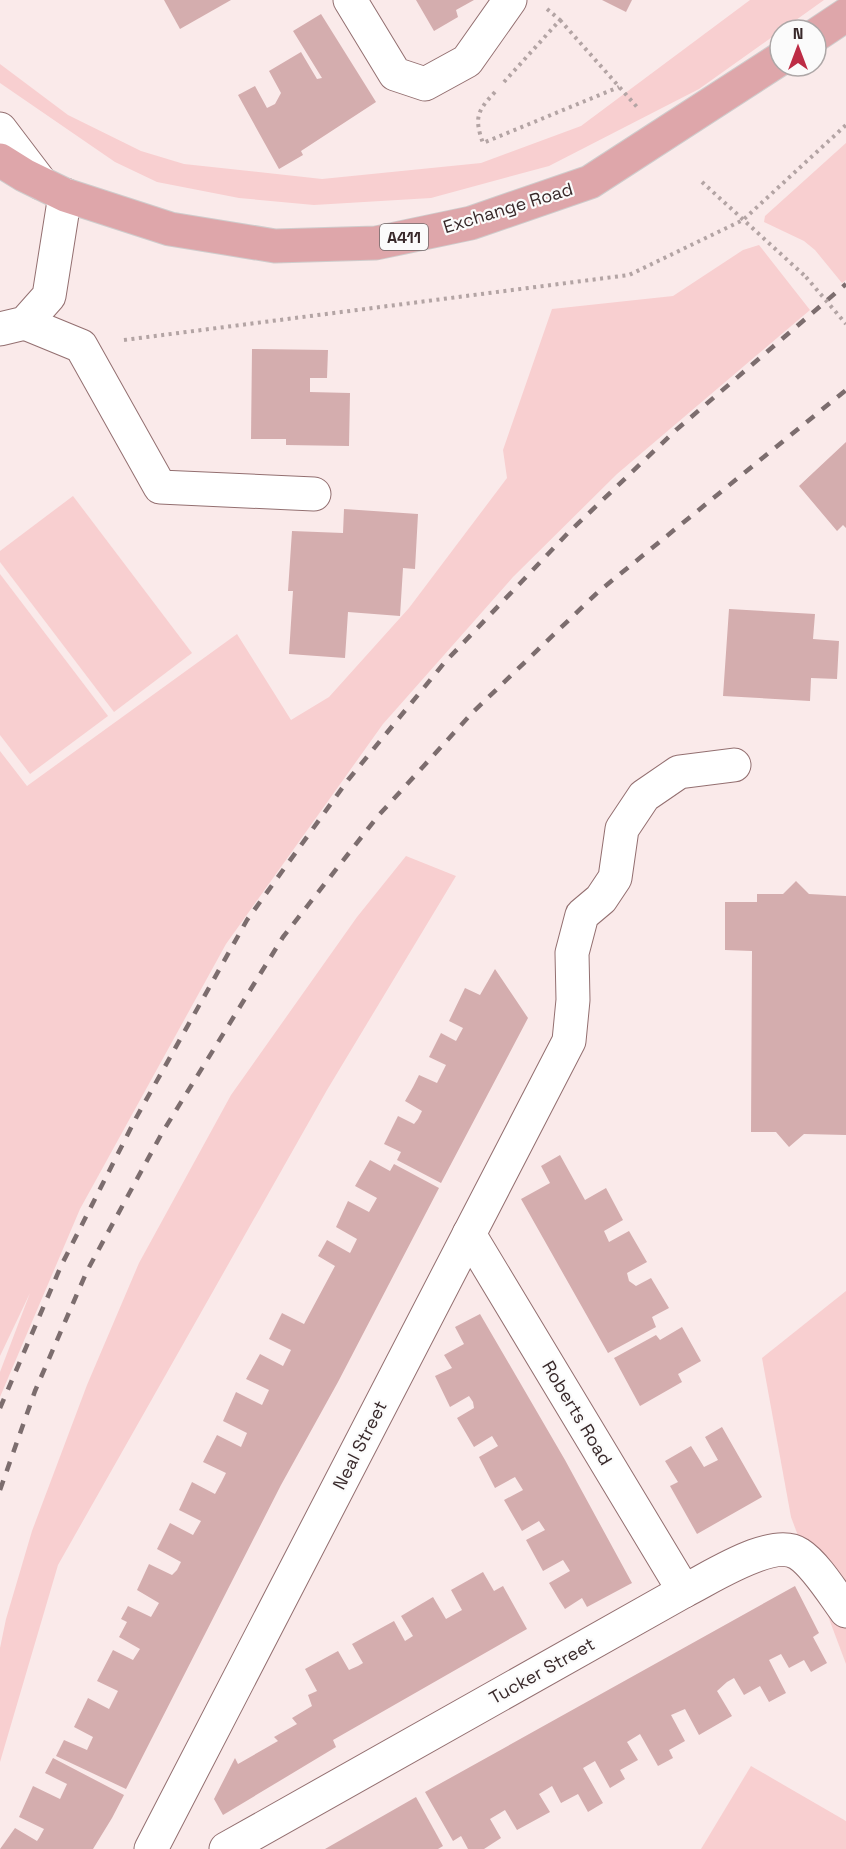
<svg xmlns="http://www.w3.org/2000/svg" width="846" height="1849" viewBox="0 0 846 1849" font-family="'Space Grotesk',sans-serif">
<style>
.green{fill:#f8cfd0}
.building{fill:#d4adae}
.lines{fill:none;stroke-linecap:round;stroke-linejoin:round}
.minor-casing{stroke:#936f70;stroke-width:35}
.major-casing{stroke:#cfcccc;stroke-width:35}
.path{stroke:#b3a4a4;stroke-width:4;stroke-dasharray:3 4.5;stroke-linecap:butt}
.minor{stroke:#fff;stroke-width:33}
.major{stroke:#dea6aa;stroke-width:33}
.rail{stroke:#7c6d6e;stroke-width:4.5;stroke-dasharray:10 10;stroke-linecap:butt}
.path-bridge{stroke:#b3a4a4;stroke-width:4;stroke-dasharray:3 4.5;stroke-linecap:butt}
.labels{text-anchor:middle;stroke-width:4.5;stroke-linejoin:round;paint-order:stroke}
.shield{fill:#fbfbfb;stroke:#726869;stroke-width:1.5}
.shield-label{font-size:16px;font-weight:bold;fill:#38292a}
.street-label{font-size:18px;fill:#38292a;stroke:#fbfbfb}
</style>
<rect width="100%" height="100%" fill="#faeaea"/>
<g class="green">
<path d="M750 0H824L699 89 549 166 431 198 314 205 239 198 157 182 115 162 0 83V64L68 115 141 151 184 164 322 179 481 163 581 126Z"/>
<path d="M846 143V280L842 283 815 250 804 241 764 222 765 216Z"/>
<path d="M759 245 810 310 617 474 513 577 383 724 226 944 80 1209 0 1397V1372L30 1293 0 1356V751L27 786 237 634 291 720 329 697 409 608 507 478 503 450 552 309 673 296 743 250Z"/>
<path d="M73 496 192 653 114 712 0 562V551Z"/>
<path d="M0 574 108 716 30 774 0 735Z"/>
<path d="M406 856 456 876 327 1090 58 1565 0 1762V1648L6 1619 32 1531 87 1385 139 1263 231 1095 357 917Z"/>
<path d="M846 1291V1664L791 1517 762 1358Z"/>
<path d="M751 1766 846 1821V1849H701Z"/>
</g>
<g class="building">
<path d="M164 0H231L180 29Z"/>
<path d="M416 0H474L456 10 458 17 434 31Z"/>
<path d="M602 0H632L626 12Z"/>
<path d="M321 14 376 102 301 151 303 155 279 169 238 95 255 86 267 108 275 104 281 93 269 71 301 52 317 79 322 78 293 31Z"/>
<path d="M252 349 328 350 327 378H310V392L350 393 349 446 286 445V439H251Z"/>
<path d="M846 442V528L843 525 837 531 799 486Z"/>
<path d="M344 509 418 514 415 569 403 568 400 616 348 612 345 658 289 654 293 591H288L292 531 343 533Z"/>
<path d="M729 609 815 614 813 639 839 641 837 679 811 678 810 701 723 696Z"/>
<path d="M796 881 809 894 846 896V1135L804 1134 789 1147 776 1132H751L752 951 725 950V902H757V894H783Z"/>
<path d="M495 969 528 1018 441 1183 397 1160 401 1152 384 1144 398 1116 414 1124 418 1119 422 1111 405 1101 413 1087 419 1075 437 1083 446 1065 429 1057 441 1033 456 1041 463 1028 449 1021 465 988 480 995Z"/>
<path d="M560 1155 585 1200 606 1188 623 1220 604 1231 609 1242 629 1231 647 1262 627 1273 629 1281 636 1286 651 1278 669 1308 652 1317 656 1327 608 1353 521 1199 550 1183 541 1166Z"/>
<path d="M370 1160 390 1171 394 1164 439 1188 338 1382 281 1485 126 1789 56 1756 64 1740 87 1750 93 1737 74 1727 88 1698 109 1709 118 1691 97 1681 113 1650 133 1660 140 1649 119 1637 127 1622 121 1619 128 1606 151 1617 159 1603 137 1590 149 1564 172 1575 177 1570 181 1562 157 1549 170 1523 193 1535 201 1521 179 1510 192 1482 215 1494 221 1483 226 1473 203 1462 217 1435 241 1447 247 1433 223 1421 236 1392 262 1405 269 1390 246 1379 260 1354 283 1366 291 1350 269 1339 282 1313 304 1324 335 1266 318 1256 327 1240 350 1253 357 1239 336 1227 348 1201 369 1212 377 1198 355 1186Z"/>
<path d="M480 1314 565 1460 632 1583 587 1607 582 1598 565 1609 558 1598 549 1583 570 1571 563 1560 543 1571 526 1540 545 1530 539 1521 522 1531 504 1500 523 1490 515 1477 495 1488 479 1457 498 1446 492 1436 474 1447 457 1418 474 1408 473 1402 469 1396 450 1407 435 1376 452 1368 444 1355 464 1344 455 1327Z"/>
<path d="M682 1327 701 1361 678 1374 682 1382 640 1406 614 1358 656 1335 660 1340Z"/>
<path d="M722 1427 762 1497 697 1534 670 1486 678 1482 665 1461 691 1446 704 1467 718 1460 705 1437Z"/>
<path d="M483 1572 494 1591 503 1586 527 1629 333 1740 336 1747 223 1815 214 1799 235 1758 238 1764 278 1741 274 1737 297 1724 292 1718 312 1706 308 1695 317 1691 305 1669 338 1651 349 1670 358 1666 363 1663 352 1644 394 1621 405 1641 413 1636 401 1616 433 1597 446 1619 462 1610 451 1590Z"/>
<path d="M795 1586 819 1633 813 1637 827 1663 811 1672 804 1660 789 1668 781 1654 769 1660 786 1693 769 1702 760 1686 744 1695 734 1678 727 1682 717 1691 732 1716 699 1735 685 1709 671 1715 685 1741 669 1750 673 1758 658 1766 640 1734 627 1742 638 1760 620 1770 625 1779 610 1788 595 1761 583 1768 603 1803 588 1812 578 1794 561 1803 552 1786 539 1794 550 1812 517 1830 505 1810 490 1819 501 1838 484 1849H468L461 1836 453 1841 425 1792Z"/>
<path d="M53 1758 124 1795 112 1818 93 1849H0L15 1828 37 1841 39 1838 44 1829 19 1817 33 1786 60 1799 67 1784 45 1773Z"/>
<path d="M416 1797 443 1846 438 1849H325Z"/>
</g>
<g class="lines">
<defs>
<g id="minor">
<path d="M350 0 395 74 425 84 467 61 510 0"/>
<path d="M0 129 41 183"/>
<path d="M25 323 81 346 160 487 314 494"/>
<path d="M0 329 25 323 49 296 65 195"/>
<path d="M469 1234 684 1591"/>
<path d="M151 1849 569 1041 573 1000 572 953 582 915 601 899 615 878 622 829 644 796 679 772 734 765"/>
<path d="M226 1849 684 1591C709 1579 773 1536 799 1554 816 1565 834 1595 846 1611"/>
</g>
<g id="major">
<path d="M816 35 846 15"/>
<path d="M0 160 24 175 65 195 170 229 275 246 376 243 471 223 590 182 780 59"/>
</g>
</defs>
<use href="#minor" class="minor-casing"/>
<use href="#major" class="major-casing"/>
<g class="path">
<path d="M560 20 637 107"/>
<path d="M504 82 560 20 547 9"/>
<path d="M495 92C477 111 474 118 483 143L619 87"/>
<path d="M702 182 806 277"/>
<path d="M124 340 629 275 743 220 846 125"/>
</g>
<use href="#minor" class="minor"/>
<use href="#major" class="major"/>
<g class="rail">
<path d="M0 1408 61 1266 136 1118 247 920 348 780 445 662 568 533 676 430 846 284"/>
<path d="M0 1490 35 1391 87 1271 162 1133 283 937 378 816 473 712 598 592 846 390"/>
</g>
<path class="path-bridge" d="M806 277 846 324"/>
</g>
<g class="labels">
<rect class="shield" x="380" y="224" width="48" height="26" rx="4.5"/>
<g class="shield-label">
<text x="404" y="243">A411</text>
</g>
<g class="street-label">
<text transform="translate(508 208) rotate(-17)" y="6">Exchange Road</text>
<text transform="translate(577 1413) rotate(59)" y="6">Roberts Road</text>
<text transform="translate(360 1445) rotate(-63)" y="6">Neal Street</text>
<text transform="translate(542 1671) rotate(-29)" y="6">Tucker Street</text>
</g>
</g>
<g transform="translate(798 48)"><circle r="28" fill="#fbfbfb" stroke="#ada7a7" stroke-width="1.5"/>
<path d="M0-4.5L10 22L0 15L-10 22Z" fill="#bd2c45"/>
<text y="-9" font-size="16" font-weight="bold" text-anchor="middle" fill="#38292a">N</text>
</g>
</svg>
